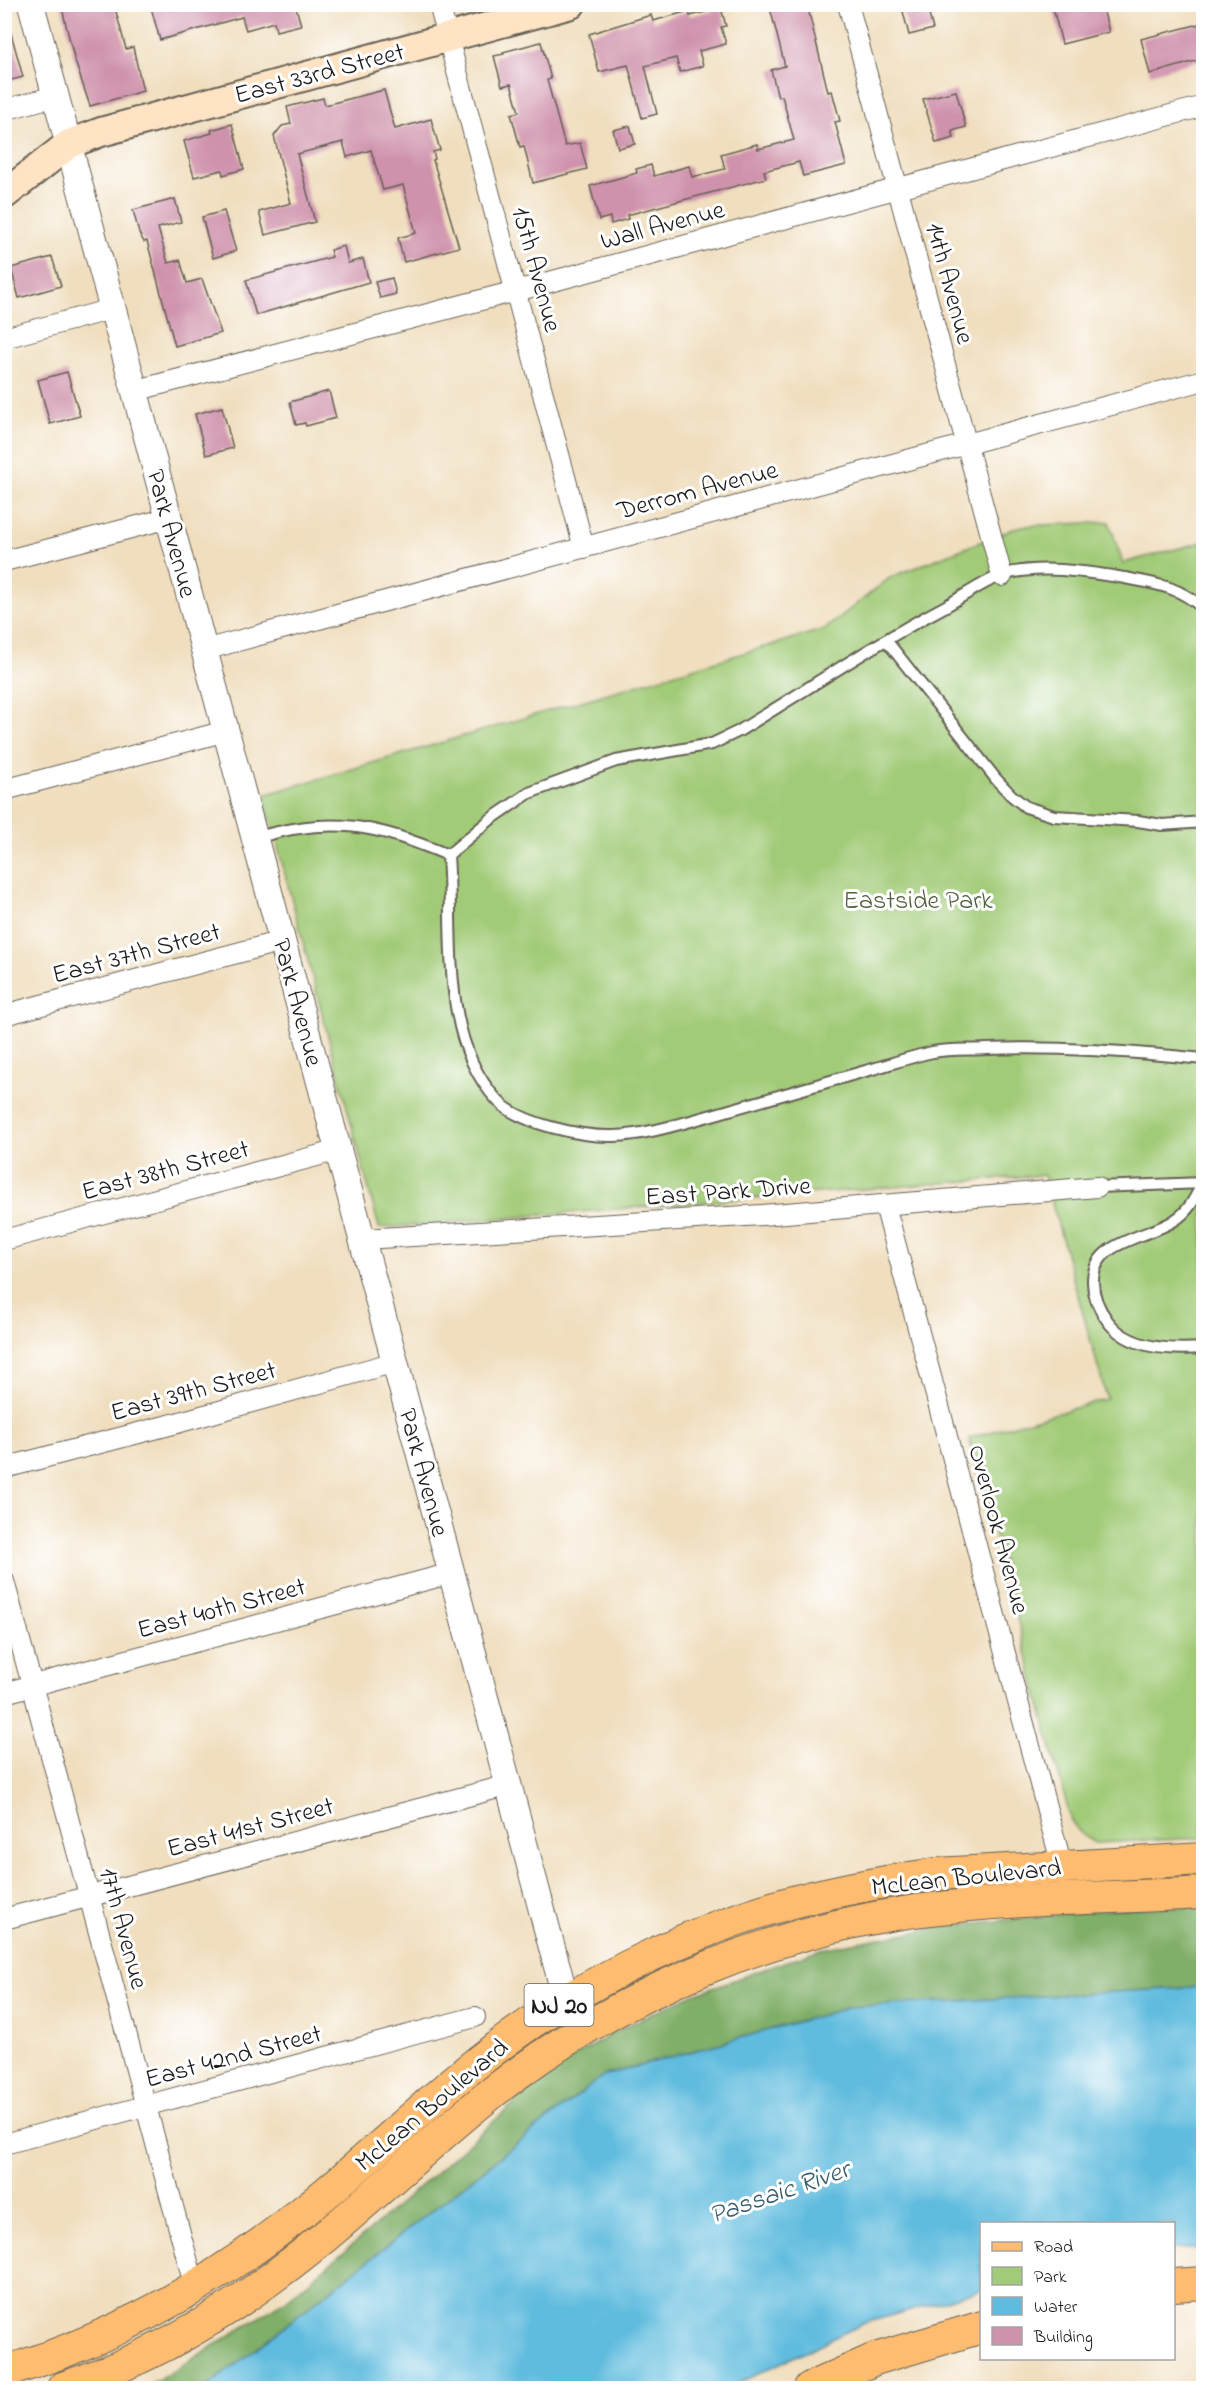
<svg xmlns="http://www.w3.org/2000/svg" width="1208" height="2393" viewBox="0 0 1208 2393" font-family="'Indie Flower',sans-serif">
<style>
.green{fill:#a1cb77;stroke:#5e744a;stroke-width:1.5}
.forest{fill:#80af68;stroke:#4e6642;stroke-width:1.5}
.water{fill:#60bcde;stroke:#3e6c7d;stroke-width:1.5}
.building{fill:#cf92ac}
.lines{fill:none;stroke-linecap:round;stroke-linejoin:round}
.service-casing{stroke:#666055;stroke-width:14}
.minor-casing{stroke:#666055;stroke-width:22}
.tertiary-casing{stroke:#666055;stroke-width:28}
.secondary-casing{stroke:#666055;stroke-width:32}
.primary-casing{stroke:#666055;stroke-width:34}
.service{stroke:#fff;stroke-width:10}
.minor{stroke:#fff;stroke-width:20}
.tertiary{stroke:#fff;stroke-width:26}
.secondary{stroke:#fee4c5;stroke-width:28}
.primary{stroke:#fdbc6f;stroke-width:32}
.labels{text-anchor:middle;stroke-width:6;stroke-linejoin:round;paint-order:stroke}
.shield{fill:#fff;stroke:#606060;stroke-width:1.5}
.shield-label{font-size:24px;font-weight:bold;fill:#1c1c1c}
.street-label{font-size:26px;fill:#1c1c1c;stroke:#fff}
.park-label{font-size:26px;fill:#516240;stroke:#fff}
.water-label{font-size:27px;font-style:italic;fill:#375c6a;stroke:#fff}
</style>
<rect width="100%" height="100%" fill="#fff"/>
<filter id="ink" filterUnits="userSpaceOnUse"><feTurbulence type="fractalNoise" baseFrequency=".0167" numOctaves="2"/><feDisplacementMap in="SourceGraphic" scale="12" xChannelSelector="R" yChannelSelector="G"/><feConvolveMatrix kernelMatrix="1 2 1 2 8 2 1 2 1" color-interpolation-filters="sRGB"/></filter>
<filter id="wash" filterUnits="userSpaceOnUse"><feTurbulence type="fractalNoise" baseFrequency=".008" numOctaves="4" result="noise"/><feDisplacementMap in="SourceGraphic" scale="24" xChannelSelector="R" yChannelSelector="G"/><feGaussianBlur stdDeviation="1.35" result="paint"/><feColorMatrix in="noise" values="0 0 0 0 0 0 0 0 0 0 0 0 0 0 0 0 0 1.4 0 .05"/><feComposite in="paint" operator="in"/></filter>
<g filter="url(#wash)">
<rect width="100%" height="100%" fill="#f0debe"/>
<path class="green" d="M1109 522 1123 563 1203 542V1838L1096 1843 1082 1835 1071 1821 969 1438 1107 1399 1044 1175 379 1228 264 795 825 629 891 577 1021 526Z"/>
<path class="forest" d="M1203 1906V1987L851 2007 603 2076 206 2388H146L285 2301 370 2230 552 2070 622 2028 691 1995 821 1949 945 1926 1114 1909Z"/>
<path class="water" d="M1203 1987V2250L1174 2248V2224H982L981 2290 865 2323 728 2388H206L603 2076 851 2007Z"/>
<g id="blocks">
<g class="building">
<path d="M61 4H114L126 49 133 47 143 91 90 106 74 58Z"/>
<path d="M150 4H295L301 25 276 31 274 22 246 30 242 17 160 40Z"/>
<path d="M785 4H807L828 92 832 91 840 121 835 122 846 165 803 176 799 162 764 171 766 178 627 215 628 219 611 224 610 217 599 220 590 186 637 173 636 169 651 165 654 176 689 166 692 177 725 169 721 154 757 144 758 149 794 140 782 96 778 97 771 70 785 66 770 8Z"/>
<path d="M901 4H926L933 29 909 35Z"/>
<path d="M1052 4H1102L1109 32 1062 44Z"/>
<path d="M721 8 726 26 721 27 726 44 699 51 703 66 680 72 676 58 645 66 657 114 642 118 628 65 599 72 589 34 651 15 653 21 689 11 690 16Z"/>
<path d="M1203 23V59L1150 74 1141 39Z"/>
<path d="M4 26H9L23 77 4 82Z"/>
<path d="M541 42 551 79 547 80 565 146 580 143 587 169 533 183 524 146 520 147 511 114 519 112 511 84 502 86 494 56 504 54 503 52Z"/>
<path d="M384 90 395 129 431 119 440 150 433 152 435 159 433 160 459 247 404 262 398 238 416 233 403 185 383 190 371 150 347 157 343 142 297 154 315 222 265 235 259 212 291 203 274 136 282 126 291 124 287 107 323 98 325 105Z"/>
<path d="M956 91 966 127 952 131 954 138 936 143 923 99Z"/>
<path d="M232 124 244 169 223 175 222 170 194 177 184 141 212 133 211 130Z"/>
<path d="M630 126 635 144 618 148 613 130Z"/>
<path d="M175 199 181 222 158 228 168 263 180 260 187 283 202 279 221 333 175 346 147 241 144 242 139 233 133 210Z"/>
<path d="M224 211 236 251 213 258 202 217Z"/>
<path d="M344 246 348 263 363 259 369 282 256 315 246 280 332 257 330 250Z"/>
<path d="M52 257 61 286 19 298 11 268Z"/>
<path d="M392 278 396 294 380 298 375 282Z"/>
<path d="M67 372 80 416 50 424 38 380Z"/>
<path d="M329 391 336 418 306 426 305 423 296 425 290 402Z"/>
<path d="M222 407 233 448 206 455 195 414Z"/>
</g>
</g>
</g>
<g filter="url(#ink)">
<use href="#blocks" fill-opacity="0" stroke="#666055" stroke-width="1.5"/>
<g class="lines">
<defs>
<g id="service">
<path d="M886 640 996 779 1011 795 1026 807 1054 816 1138 821 1162 825 1204 822"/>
<path d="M255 838C332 815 376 825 448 855"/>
<path d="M448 855C454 934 439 1039 498 1101 520 1124 583 1137 614 1136 644 1135 676 1125 705 1117 757 1102 810 1087 862 1072 885 1066 909 1057 933 1052 950 1049 969 1050 987 1049 1059 1046 1132 1052 1204 1059"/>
<path d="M448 855 491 819 529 793 616 761 712 744 739 731C808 689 874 644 946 606 964 596 983 582 1002 575 1039 564 1087 572 1125 578 1157 584 1178 586 1204 609"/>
<path d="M1202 1184C1195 1198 1189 1211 1175 1220 1149 1238 1092 1240 1093 1282 1093 1295 1099 1309 1107 1320 1128 1350 1171 1350 1204 1348"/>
<path d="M1097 1187 1204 1183"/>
</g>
<g id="minor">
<path d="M439 4 584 548"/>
<path d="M848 4 1002 576"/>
<path d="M4 110 55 96"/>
<path d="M4 338 112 309"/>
<path d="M134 391 516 291 1204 106"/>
<path d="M4 561 169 518"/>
<path d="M204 650 1204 380"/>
<path d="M4 790 226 731"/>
<path d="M4 1015 282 941"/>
<path d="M885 1205 1062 1866"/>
<path d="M363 1239 762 1215 1097 1187"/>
<path d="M4 1240 339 1150"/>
<path d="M4 1468 173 1424 395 1362"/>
<path d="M4 1581 195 2288"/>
<path d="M4 1693 452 1573"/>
<path d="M4 1919 509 1785"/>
<path d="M4 2144 475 2017"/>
</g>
<path id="tertiary" d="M31 4 566 2000"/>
<path id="secondary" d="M4 195 69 144 101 132 571 4"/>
<g id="primary">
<path d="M1174 2285 1204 2283"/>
<path d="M4 2372C118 2338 219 2280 310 2206 379 2151 441 2087 512 2036 591 1979 700 1927 793 1902 840 1889 888 1881 936 1874L1204 1859"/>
<path d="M63 2388C139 2363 213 2322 277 2274 360 2213 432 2137 514 2076 631 1989 771 1932 915 1911 1010 1898 1108 1898 1204 1893"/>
<path d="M810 2388 875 2359 982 2327"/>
</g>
</defs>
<use href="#service" class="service-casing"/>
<use href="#minor" class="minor-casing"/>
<use href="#tertiary" class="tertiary-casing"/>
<use href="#secondary" class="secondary-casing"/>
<use href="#primary" class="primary-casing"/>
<use href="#service" class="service"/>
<use href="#minor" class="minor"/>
<use href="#tertiary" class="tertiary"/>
<use href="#secondary" class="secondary"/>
<use href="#primary" class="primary"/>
</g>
</g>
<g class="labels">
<rect class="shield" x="524.5" y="1984" width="69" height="42" rx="4.5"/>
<g class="shield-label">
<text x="559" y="2013">NJ 20</text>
</g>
<g class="street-label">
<text transform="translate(319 72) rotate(-15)" y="9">East 33rd Street</text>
<text transform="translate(662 224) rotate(-15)" y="9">Wall Avenue</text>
<text transform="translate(538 269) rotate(75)" y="9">15th Avenue</text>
<text transform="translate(951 283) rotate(75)" y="9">14th Avenue</text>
<text transform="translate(697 489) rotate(-15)" y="9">Derrom Avenue</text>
<text transform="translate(173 533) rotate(75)" y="9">Park Avenue</text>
<text transform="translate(136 952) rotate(-15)" y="9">East 37th Street</text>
<text transform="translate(299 1002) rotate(75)" y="9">Park Avenue</text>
<text transform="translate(165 1169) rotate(-15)" y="9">East 38th Street</text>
<text transform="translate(728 1190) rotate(-4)" y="9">East Park Drive</text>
<text transform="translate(193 1390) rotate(-15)" y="9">East 39th Street</text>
<text transform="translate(425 1472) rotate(75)" y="9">Park Avenue</text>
<text transform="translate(1000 1529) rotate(75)" y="9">Overlook Avenue</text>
<text transform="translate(221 1607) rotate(-15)" y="9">East 40th Street</text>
<text transform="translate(250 1826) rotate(-15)" y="9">East 41st Street</text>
<text transform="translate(966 1876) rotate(-6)" y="9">McLean Boulevard</text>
<text transform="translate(125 1928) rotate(75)" y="9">17th Avenue</text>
<text transform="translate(233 2055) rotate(-15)" y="9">East 42nd Street</text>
<text transform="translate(431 2104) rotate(-40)" y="9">McLean Boulevard</text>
</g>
<g class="park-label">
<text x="918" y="908">Eastside Park</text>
</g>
<g class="water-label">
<text transform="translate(779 2191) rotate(-19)" y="9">Passaic River</text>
</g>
</g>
<rect width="1208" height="2393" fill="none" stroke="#fff" stroke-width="24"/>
<rect x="980" y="2222" width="195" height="138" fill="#ffffff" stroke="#a4a4a4" stroke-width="1.5"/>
<rect x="992" y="2242" width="30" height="9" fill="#fdbc6f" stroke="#a4a4a4" stroke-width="1.5"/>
<text x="1034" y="2252" font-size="18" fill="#1c1c1c">Road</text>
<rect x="992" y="2267" width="30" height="18" fill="#a1cb77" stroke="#a4a4a4" stroke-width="1.5"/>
<text x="1034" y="2282" font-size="18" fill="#1c1c1c">Park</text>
<rect x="992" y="2297" width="30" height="18" fill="#60bcde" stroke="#a4a4a4" stroke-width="1.5"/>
<text x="1034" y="2312" font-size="18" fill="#1c1c1c">Water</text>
<rect x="992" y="2327" width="30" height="18" fill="#cf92ac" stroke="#a4a4a4" stroke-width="1.5"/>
<text x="1034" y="2342" font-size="18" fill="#1c1c1c">Building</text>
</svg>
